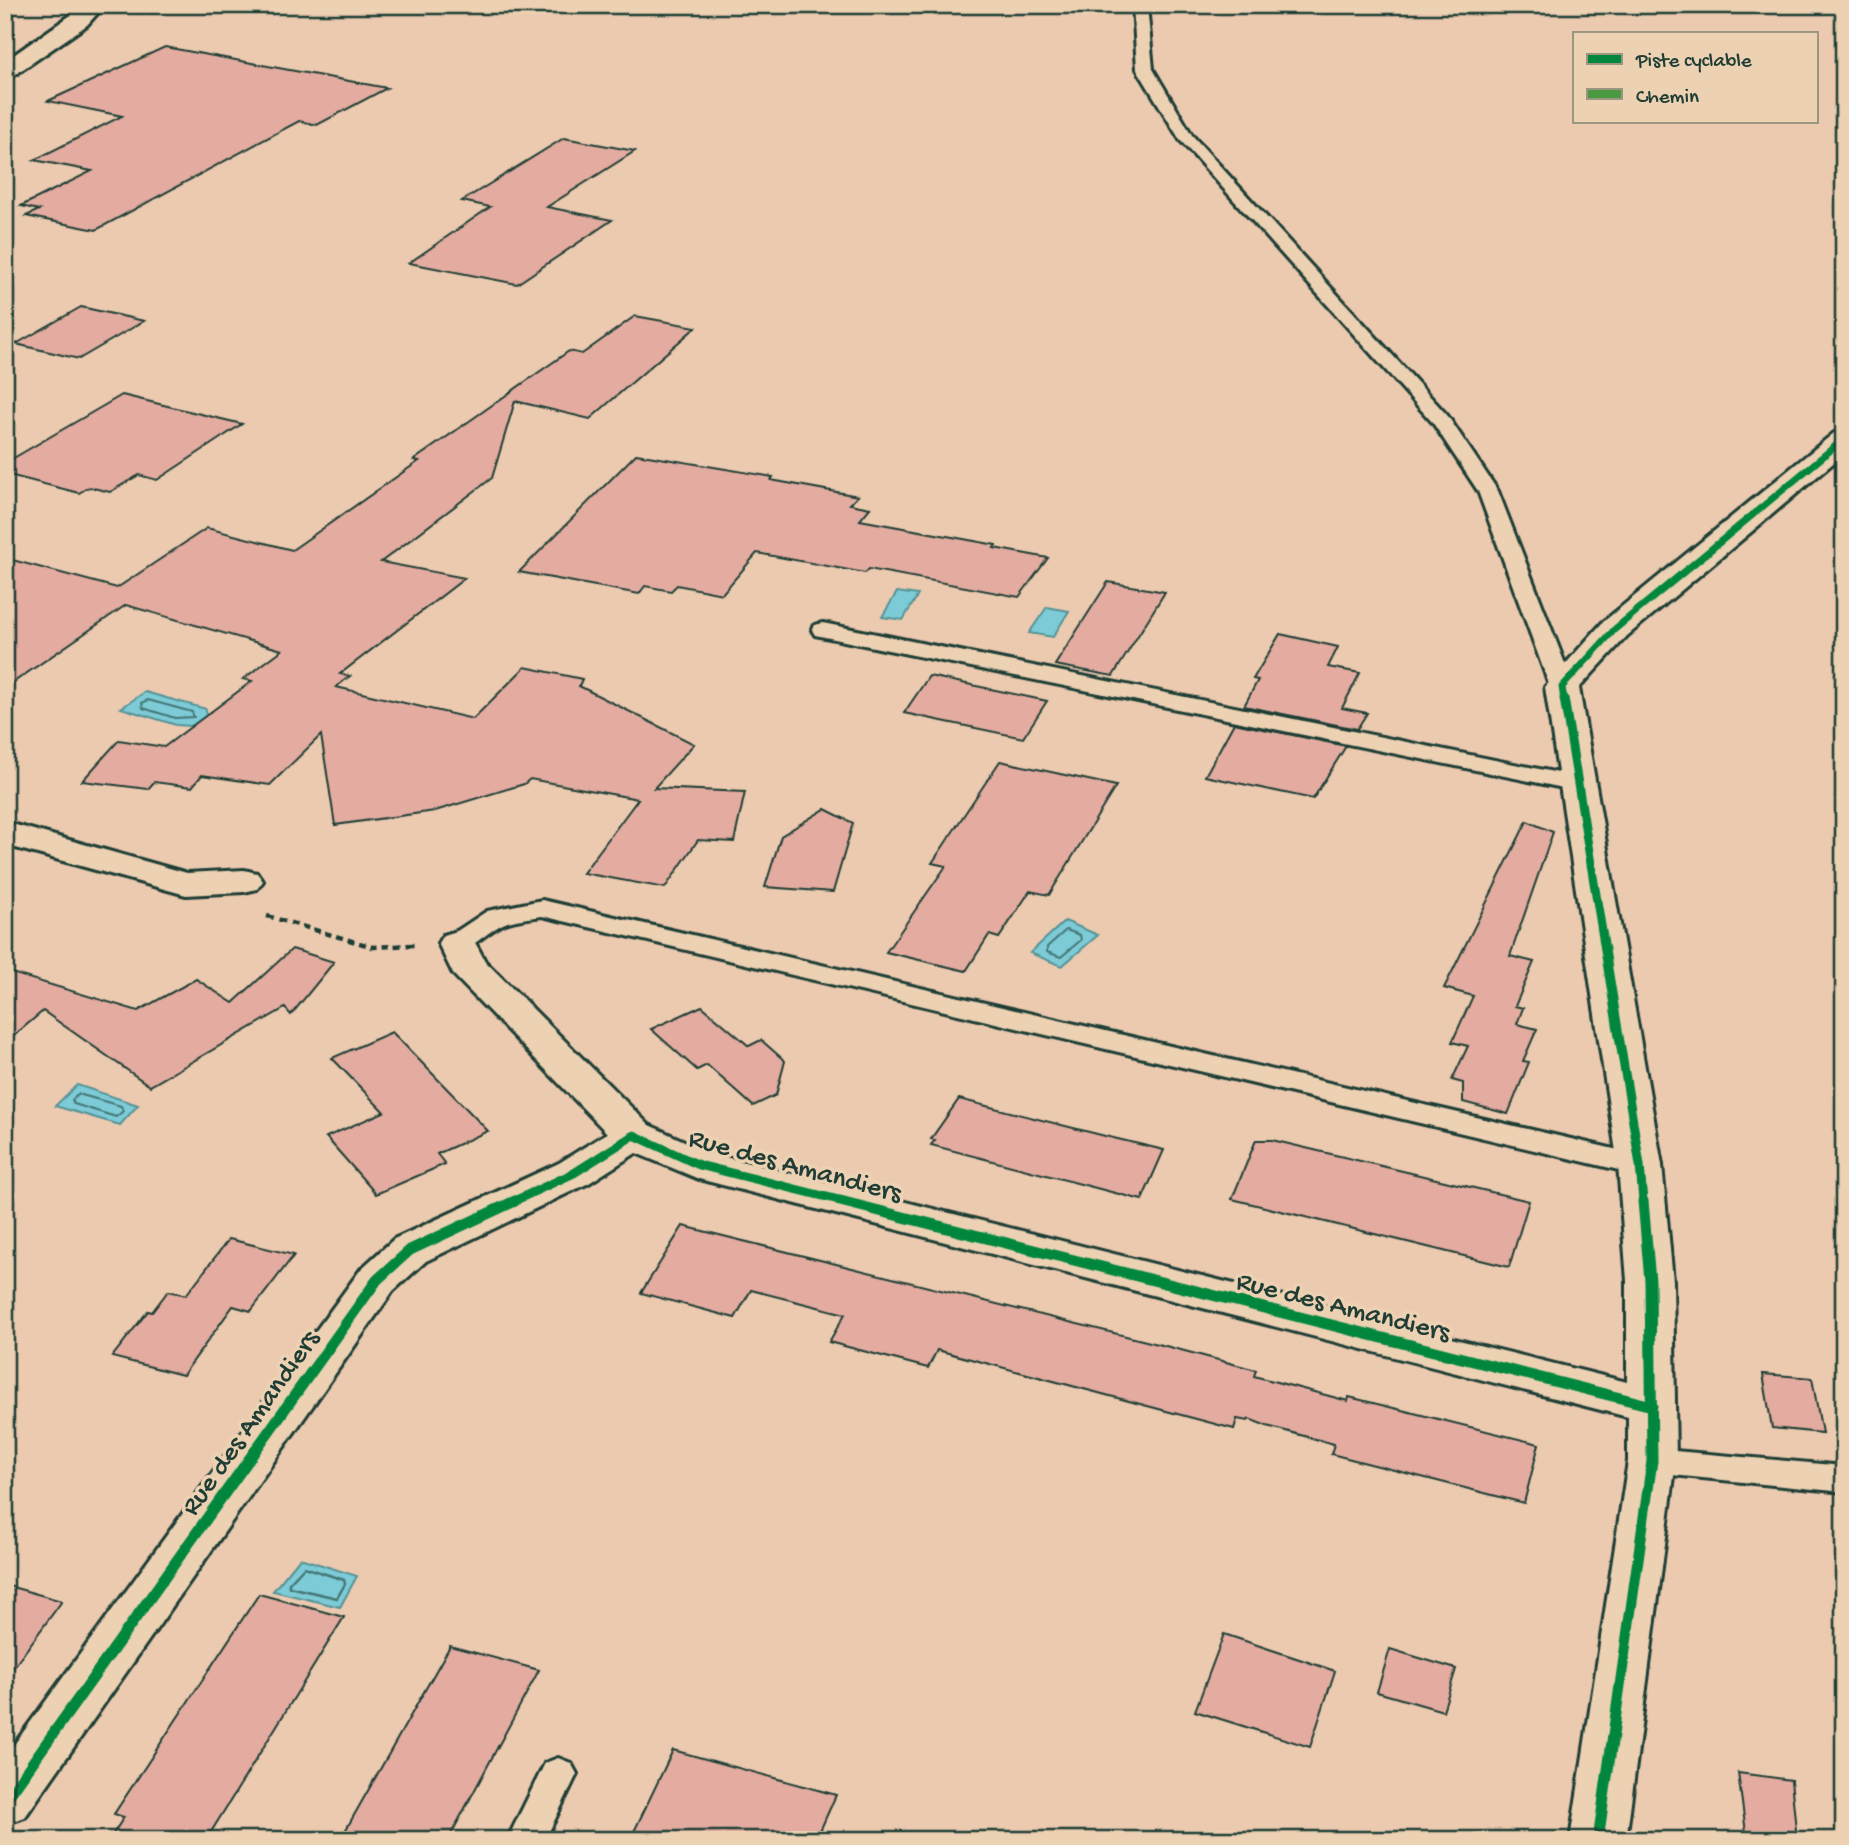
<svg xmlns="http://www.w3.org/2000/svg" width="1849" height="1845" viewBox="0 0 1849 1845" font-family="'Gochi Hand',sans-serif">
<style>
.water{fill:#7bcbd6;stroke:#569295;stroke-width:2}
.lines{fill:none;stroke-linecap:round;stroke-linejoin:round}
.shore-far1{stroke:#447675;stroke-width:2}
.shore{stroke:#447675;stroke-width:2.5}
.building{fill:#e4aca0;stroke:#1f3d34;stroke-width:2}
.lane-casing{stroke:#1f3d34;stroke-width:6}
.street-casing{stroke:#1f3d34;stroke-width:6}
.path{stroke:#1f3d34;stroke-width:4.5;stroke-dasharray:7 5;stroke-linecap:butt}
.lane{fill:#edd1b3;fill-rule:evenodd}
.street{fill:#edd1b3;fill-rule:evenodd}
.quiet{stroke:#4a9a42;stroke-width:4.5;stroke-dasharray:9 4.5;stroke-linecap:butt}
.cycleway-far2-casing{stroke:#edd1b3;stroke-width:10}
.cycleway-far1-casing{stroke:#edd1b3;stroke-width:13}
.cycleway-casing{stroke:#edd1b3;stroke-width:16}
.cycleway-far2{stroke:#00873e;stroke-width:7}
.cycleway-far1{stroke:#00873e;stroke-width:9}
.cycleway{stroke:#00873e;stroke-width:11}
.labels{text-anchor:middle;stroke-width:7;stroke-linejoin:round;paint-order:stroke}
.near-street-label{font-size:28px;fill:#1f3d34;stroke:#edd1b3}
</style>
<rect width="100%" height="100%" fill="#eccab0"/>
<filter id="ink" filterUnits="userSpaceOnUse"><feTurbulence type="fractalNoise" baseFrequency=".0143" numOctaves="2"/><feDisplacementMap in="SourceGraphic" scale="14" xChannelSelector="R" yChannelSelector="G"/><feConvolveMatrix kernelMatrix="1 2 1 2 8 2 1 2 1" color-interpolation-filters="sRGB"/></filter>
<g filter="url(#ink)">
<g class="water">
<path d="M897 592 918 595 903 620 882 617Z"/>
<path d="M1047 607 1069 611 1053 637 1029 633Z"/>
<path d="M145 692 206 709 207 720 191 726 176 725 121 708Z"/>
<path d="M1065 921 1098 935 1062 966 1030 953Z"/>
<path d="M77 1085 138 1105 120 1125 55 1106Z"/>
<path d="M300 1558 357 1576 340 1607 273 1591Z"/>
</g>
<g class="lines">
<g class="shore-far1">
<path d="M148 700 192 712 194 717 175 718 143 708 142 703Z"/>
<path d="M1066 930 1080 935 1081 940 1061 957 1047 952V947Z"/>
<path d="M78 1094 121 1106 123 1111 116 1117 74 1104 72 1100Z"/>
</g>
<path class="shore" d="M304 1567 344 1580 345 1584 337 1598 289 1587V1583Z"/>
</g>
<g class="building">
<path d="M165 47 387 88 317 125 299 121 96 230 26 216 39 210 21 206 92 171 34 160 122 116 48 101Z"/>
<path d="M564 138 635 151 547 207 612 220 517 284 409 263 490 207 462 201Z"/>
<path d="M81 307 144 321 79 359 16 344Z"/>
<path d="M635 316 696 327 590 419 515 401 492 478 381 562 465 578 340 674 350 676 336 687 473 719 525 667 582 679 579 686 694 744 654 788 745 792 734 842 698 840 665 888 583 873 638 799 530 779 524 784 435 811 335 825 321 735 270 785 202 775 192 787 154 782 148 789 82 781 119 740 164 747 252 681 243 679 282 650 126 605 5 688V558L117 588 207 528 292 550 419 461 414 460 569 351 582 354Z"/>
<path d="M122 395 242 424 157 480 139 475 110 492 89 487 79 493 5 474V463Z"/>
<path d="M636 454 773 477 771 480 858 496 850 504 870 508 860 520 996 545 994 548 1048 558 1019 597 869 569 865 573 757 553 722 594 677 585 671 591 645 586 639 594 519 572Z"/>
<path d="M1108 582 1165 592 1113 676 1055 665Z"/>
<path d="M1280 634 1338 647 1328 667 1360 673 1342 708 1367 713 1357 729 1244 706 1258 680 1253 679Z"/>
<path d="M929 676 1047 701 1023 738 904 713Z"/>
<path d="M1234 723 1346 746 1313 799 1205 776Z"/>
<path d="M1000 761 1116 786 1049 895 1030 891 999 938 989 935 966 971 886 952 946 866 932 863Z"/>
<path d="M825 809 853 823 833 892 765 887 781 836Z"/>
<path d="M1527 821 1553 832 1510 956 1534 962 1515 1006 1523 1008 1517 1024 1537 1029 1523 1061 1529 1062 1508 1114 1463 1102V1083L1452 1080 1468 1046 1452 1042 1473 996 1444 988Z"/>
<path d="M292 949 334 962 291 1015 285 1008 150 1086 43 1011 5 1043V971L138 1011 196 979 233 1003Z"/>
<path d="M702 1006 749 1046 761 1040 785 1061 776 1095 753 1106 707 1065 697 1070 651 1029Z"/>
<path d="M392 1032 488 1131 437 1154 445 1164 376 1194 326 1137 384 1112 332 1058Z"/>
<path d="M959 1099 1105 1136 1164 1150 1142 1200 931 1145 935 1140 931 1139Z"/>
<path d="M1256 1140H1272L1529 1201 1509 1267 1232 1199Z"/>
<path d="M683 1226 1162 1345 1256 1370 1254 1376 1348 1401 1349 1397 1539 1444 1524 1503 1331 1454 1334 1444 1267 1426 1249 1419 1248 1421 1237 1419 1234 1429 937 1350 928 1368 829 1342 845 1314 751 1290 735 1318 641 1293Z"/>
<path d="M229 1239 294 1255 251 1311 233 1306 183 1375 112 1357 148 1311 152 1312 168 1291 186 1295Z"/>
<path d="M1763 1374 1812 1378 1822 1433 1772 1428Z"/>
<path d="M5 1585 62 1601 5 1679Z"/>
<path d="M259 1594 344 1617 206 1840H109L124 1817 114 1814Z"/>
<path d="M1224 1634 1335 1671 1310 1747 1195 1711Z"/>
<path d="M450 1646 539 1670 448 1840H340Z"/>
<path d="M1390 1649 1456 1669 1443 1711 1377 1692Z"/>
<path d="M673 1750 836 1795 816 1840H630Z"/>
<path d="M1738 1773 1791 1780 1797 1840H1747Z"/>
</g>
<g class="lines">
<defs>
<g id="lane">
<path d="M1133 5H1147L1153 69 1192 135 1447 415 1498 491 1574 687 1570 692H1554L1550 687 1478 491 1433 423 1180 140 1137 69Z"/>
<path d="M823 623 1578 777 1587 779 1590 784 1587 789 1578 791 815 635 812 630 815 625Z"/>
<path d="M542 900 1640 1155 1650 1158 1655 1165 1650 1172 1640 1175 542 916C530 918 514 919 503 924 484 933 470 954 448 949L444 943 448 937 487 911Z"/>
<path d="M1652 1449 1844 1466V1492L1652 1473 1640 1470 1635 1461 1640 1452Z"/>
<path d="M558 1758 571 1763 577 1774 545 1840H507L545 1763Z"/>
</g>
<g id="street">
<path d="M82 5 103 7 87 25 13 76 5 78V61L71 15Z"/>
<path d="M1844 430V454L1627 636 1579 688 1662 1165 1673 1281 1676 1461 1626 1840H1570L1628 1461V1417L699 1179 636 1153 589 1183 426 1261 393 1291 25 1817 5 1824V1757L361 1269 394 1239 559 1163 607 1133 453 974 438 943 443 935 457 931 471 935 485 961 649 1125 713 1154 1627 1382V1281L1618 1165 1545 687 1603 622 1834 433Z"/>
<path d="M5 822 187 873 244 870 257 873 263 881 257 889 244 892 186 895 5 845Z"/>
</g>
</defs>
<use href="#lane" class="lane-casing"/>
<use href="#street" class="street-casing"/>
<path class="path" d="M267 916 373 947 414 945"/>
<use href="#lane" class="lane"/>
<use href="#street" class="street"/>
<path class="quiet" d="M92 7 96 5"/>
<defs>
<path id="cycleway-far2" d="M1564 700 1562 687 1615 629 1844 439"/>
<g id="cycleway-far1">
<path d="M1564 698 1640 1165 1643 1202"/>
<path d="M512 1202 574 1173 634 1135 699 1165 847 1202"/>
</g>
<g id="cycleway">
<path d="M840 1201 1652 1406"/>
<path d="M5 1801 377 1280 410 1250 515 1201"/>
<path d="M1598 1840 1652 1461 1650 1281 1643 1201"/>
</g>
</defs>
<use href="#cycleway-far2" class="cycleway-far2-casing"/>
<use href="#cycleway-far1" class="cycleway-far1-casing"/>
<use href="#cycleway" class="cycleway-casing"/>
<use href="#cycleway-far2" class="cycleway-far2"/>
<use href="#cycleway-far1" class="cycleway-far1"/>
<use href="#cycleway" class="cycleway"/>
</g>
</g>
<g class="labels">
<g class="near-street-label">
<text transform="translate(796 1163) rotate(15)" y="10">Rue des Amandiers</text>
<text transform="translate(1344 1304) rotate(14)" y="10">Rue des Amandiers</text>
<text transform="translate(248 1421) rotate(-55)" y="10">Rue des Amandiers</text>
</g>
</g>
<rect width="1849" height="1845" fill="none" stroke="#edd1b3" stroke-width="28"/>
<rect x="14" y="14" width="1821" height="1817" fill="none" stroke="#1f3d34" stroke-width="2.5" filter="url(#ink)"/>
<rect x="1573" y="32" width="245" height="91" fill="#edd1b3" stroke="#9b9680" stroke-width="2"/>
<rect x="1587" y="54" width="35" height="10" fill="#00873e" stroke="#9b9680" stroke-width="2"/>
<text x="1636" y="66" font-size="21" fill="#1f3d34">Piste cyclable</text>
<rect x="1587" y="89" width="35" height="10" fill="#4a9a42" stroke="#9b9680" stroke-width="2"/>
<text x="1636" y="102" font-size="21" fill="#1f3d34">Chemin</text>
</svg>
